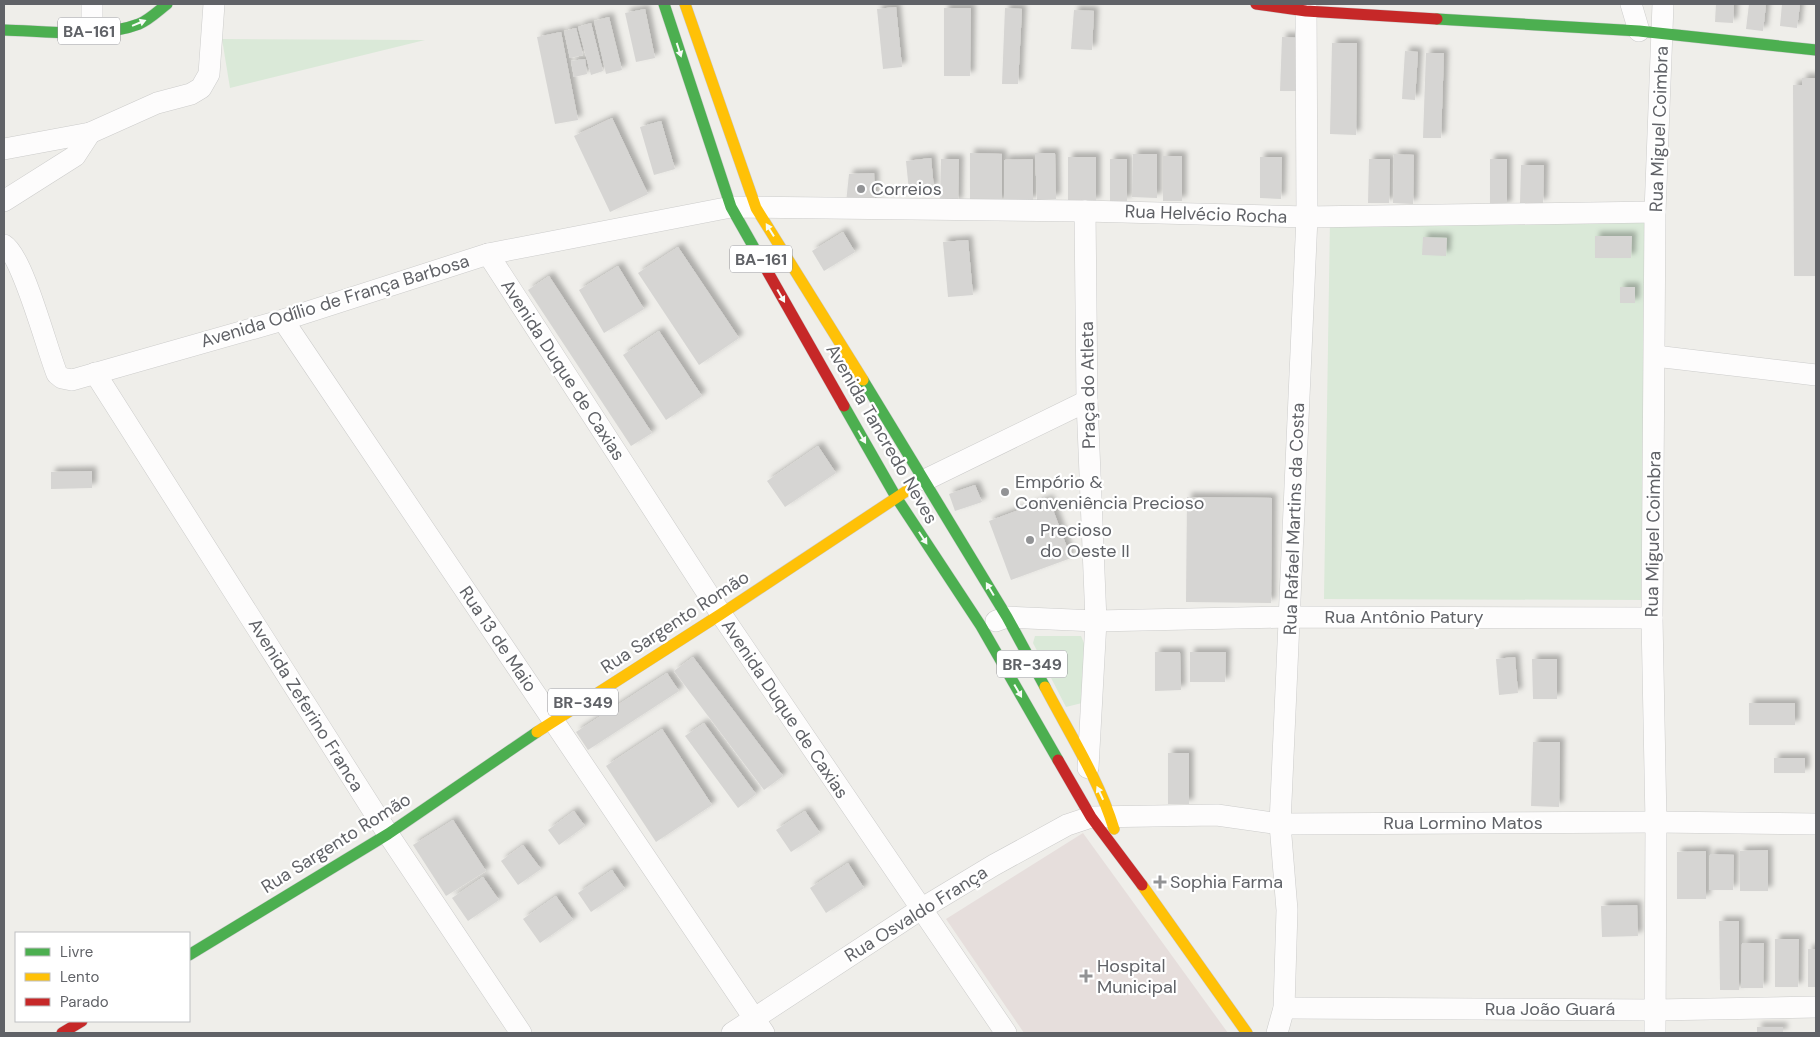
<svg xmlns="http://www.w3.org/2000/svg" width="1820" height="1037" viewBox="0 0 1820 1037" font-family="'DM Sans',sans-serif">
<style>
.medical{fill:#e6dedc}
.green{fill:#dae9d8}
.building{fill:#d6d5d3;filter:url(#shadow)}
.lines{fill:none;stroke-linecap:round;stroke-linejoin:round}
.street-casing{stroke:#cccccb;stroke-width:22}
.fast-casing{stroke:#cacacb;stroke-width:12}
.slow-casing{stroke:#cacacb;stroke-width:12}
.jam-casing{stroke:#cacacb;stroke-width:12}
.street{stroke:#fdfcfc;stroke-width:21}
.fast{stroke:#4caf50;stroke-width:11}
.slow{stroke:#ffc107;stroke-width:11}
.jam{stroke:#c62828;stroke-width:11}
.oneway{fill:#f6fbf6}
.poi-dot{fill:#929395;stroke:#fff;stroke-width:2}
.labels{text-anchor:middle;stroke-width:4.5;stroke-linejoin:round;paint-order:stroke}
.shield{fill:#fff;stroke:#909195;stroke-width:1}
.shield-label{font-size:16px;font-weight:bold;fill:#606267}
.street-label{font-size:18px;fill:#606267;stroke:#fff}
.poi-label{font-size:18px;fill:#606267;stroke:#fff;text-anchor:start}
</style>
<defs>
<filter id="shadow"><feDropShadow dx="4.5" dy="-4.5" stdDeviation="2.5" flood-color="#0004"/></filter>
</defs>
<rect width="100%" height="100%" fill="#efeeea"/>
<path class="medical" d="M1083 833 1228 1033H1024L946 919Z"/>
<g class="green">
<path d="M222 39 425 40 230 88Z"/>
<path d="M1651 217 1646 600 1324 599 1330 219Z"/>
<path d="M1035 636H1081L1084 643 1086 702 1066 707 1033 643Z"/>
</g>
<g class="building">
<path d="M1716 4H1734L1733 23 1715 22Z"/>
<path d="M1749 4H1766L1763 31 1746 29Z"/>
<path d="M1782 4H1800L1797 28 1780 26Z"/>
<path d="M896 7 902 67 883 69 877 9Z"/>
<path d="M944 8H971L970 76H944Z"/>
<path d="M1005 8 1022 9 1018 84H1002Z"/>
<path d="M645 9 655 58 636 62 625 13Z"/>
<path d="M1074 10 1094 11 1092 50 1071 49Z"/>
<path d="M609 17 622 70 606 74 594 21Z"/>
<path d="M591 23 603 71 591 75 578 27Z"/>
<path d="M576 28 583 55 570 58 564 31Z"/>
<path d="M561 32 578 120 555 124 537 37Z"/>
<path d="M1282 37 1304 38 1302 91H1280Z"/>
<path d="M1332 43H1357L1356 135 1330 134Z"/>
<path d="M1405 51 1418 52 1415 100 1402 99Z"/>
<path d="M1426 53H1444L1441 138H1423Z"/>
<path d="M585 59 587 74 574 77 571 61Z"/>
<path d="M1802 78H1816V276H1794L1793 85H1802Z"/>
<path d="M612 118 648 194 610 212 574 136Z"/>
<path d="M661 121 675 169 654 175 640 127Z"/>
<path d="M970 153 1002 154V203H970Z"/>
<path d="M1035 153H1055L1056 199 1037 200Z"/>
<path d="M1133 154H1157V198L1132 197Z"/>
<path d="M1394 154 1414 155 1413 204 1393 203Z"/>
<rect x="1163" y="156" width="19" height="45"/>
<rect x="1068" y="157" width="28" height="45"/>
<path d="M1260 157H1282L1281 199 1260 198Z"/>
<path d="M931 158 934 189 909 191 906 161Z"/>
<path d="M941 159H959L958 203 940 202Z"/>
<path d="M1033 159V201H1004V160Z"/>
<rect x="1110" y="159" width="17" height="42"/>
<path d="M1369 159H1390L1389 203H1368Z"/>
<path d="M1490 159H1507V206L1490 207Z"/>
<path d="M1521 165H1544L1543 203H1520Z"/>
<path d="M874 173 875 205 846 203 849 174Z"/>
<path d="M843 232 855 252 824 271 812 251Z"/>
<path d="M1595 236H1632L1631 258H1595Z"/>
<path d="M1423 237 1447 238 1446 256 1422 255Z"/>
<path d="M968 240 973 295 948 297 943 242Z"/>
<path d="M678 247 739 338 699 365 638 273Z"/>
<path d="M618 266 644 309 604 333 579 290Z"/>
<path d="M549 276 652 433 631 446 528 290Z"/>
<rect x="1620" y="287" width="15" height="16"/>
<path d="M659 331 702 396 666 420 623 355Z"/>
<path d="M818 446 836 473 785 507 767 481Z"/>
<path d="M92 471V488L51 489V472Z"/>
<path d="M975 485 982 502 955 511 949 494Z"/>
<path d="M1187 497 1272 498 1271 603 1186 602Z"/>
<path d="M1049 499 1071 558 1011 580 989 521Z"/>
<path d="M1155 652H1180L1181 690 1155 691Z"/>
<path d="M1190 652H1226L1225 682H1190Z"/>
<path d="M693 657 783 776 764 790 674 671Z"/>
<path d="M1515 657 1518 693 1499 695 1496 659Z"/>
<path d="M1532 659H1557V699H1533Z"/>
<path d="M667 673 679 691 588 750 576 732Z"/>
<rect x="1749" y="703" width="46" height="22"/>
<path d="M704 723 756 794 738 808 685 736Z"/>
<path d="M662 729 712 805 656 842 606 766Z"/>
<path d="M1533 742H1560L1559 807 1531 806Z"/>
<rect x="1168" y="753" width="21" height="51"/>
<rect x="1774" y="758" width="31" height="15"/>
<path d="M574 811 585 826 559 845 548 830Z"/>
<path d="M805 811 820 833 791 852 776 830Z"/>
<path d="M453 820 486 871 446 896 413 845Z"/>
<path d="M523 845 541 869 518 885 501 861Z"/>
<path d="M1768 850V891H1740V851Z"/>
<path d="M1706 851V899H1677V852Z"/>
<path d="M1710 854 1734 855 1733 890H1709Z"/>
<path d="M848 863 864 888 826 913 810 888Z"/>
<path d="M612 870 625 889 591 912 578 893Z"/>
<path d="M483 877 499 900 468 921 452 898Z"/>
<path d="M556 896 573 920 540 943 523 919Z"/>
<path d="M1637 905 1638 936 1602 937 1601 906Z"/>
<path d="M1719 921H1739V990H1720Z"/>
<path d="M1775 939H1799L1798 987H1775Z"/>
<path d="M1742 943H1764L1763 988H1741Z"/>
<rect x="1808" y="949" width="8" height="38"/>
<rect x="1757" y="1027" width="26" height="6"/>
</g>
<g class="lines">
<defs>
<g id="street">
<path d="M92 4V31"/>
<path d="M1631 4 1639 31"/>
<path d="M4 149 90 133 157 103 191 94 201 88 209 74 214 4"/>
<path d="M4 201 75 156 90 133"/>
<path d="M1085 211 1087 401 1096 621 1088 768"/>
<path d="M4 245C23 256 47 350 57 374L62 378 72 380 283 320 488 254 731 207 1085 211 1307 217 1655 212"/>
<path d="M488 254 721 614 1006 1033"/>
<path d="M283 320 764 1033"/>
<path d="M1655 356 1816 375"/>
<path d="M95 373 388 834 521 1033"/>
<path d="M925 480 1087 401"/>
<path d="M996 621 1007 617 1096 621 1290 617 1652 618"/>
<path d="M1284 1008 1655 1010 1816 1007"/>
<path d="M732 1033 921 909 994 865 1067 825 1091 817 1217 815 1280 824 1656 822 1816 824"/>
<path d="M1277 1033 1284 1008 1287 910 1280 824 1307 217 1306 4"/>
<path d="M1655 1033 1656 822 1652 618 1655 212 1663 4"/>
</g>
<g id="fast">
<path d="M664 4 731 207 761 260"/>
<path d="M1437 19 1639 31 1816 50"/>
<path d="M4 30C45 31 100 39 139 24 149 20 158 11 167 4"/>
<path d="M863 380 1007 617 1045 687"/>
<path d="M844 406 896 497 981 626 1058 760"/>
<path d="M189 955 388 834 537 732"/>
</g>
<g id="slow">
<path d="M685 4 756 208 863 380"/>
<path d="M1045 687C1069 733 1099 779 1114 829"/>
<path d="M537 732 721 614 911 488"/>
<path d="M1142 885 1247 1033"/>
</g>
<g id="jam">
<path d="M1256 4 1306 11 1437 19"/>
<path d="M761 260 844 406"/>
<path d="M1058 760 1091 817 1142 885"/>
<path d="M62 1033 82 1021"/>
</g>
</defs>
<use href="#street" class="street-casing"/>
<use href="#fast" class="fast-casing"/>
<use href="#slow" class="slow-casing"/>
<use href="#jam" class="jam-casing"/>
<use href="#street" class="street"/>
<use href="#fast" class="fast"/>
<use href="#slow" class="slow"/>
<use href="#jam" class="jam"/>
</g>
<defs><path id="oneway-solid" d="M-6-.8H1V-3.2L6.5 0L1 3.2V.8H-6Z" transform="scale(1.25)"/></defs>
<g class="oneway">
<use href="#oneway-solid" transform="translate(139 23) rotate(-22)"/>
<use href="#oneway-solid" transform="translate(679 50) rotate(72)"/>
<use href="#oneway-solid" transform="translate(770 230) rotate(-122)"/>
<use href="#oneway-solid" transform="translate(781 296) rotate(60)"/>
<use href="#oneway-solid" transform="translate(862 437) rotate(60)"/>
<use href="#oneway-solid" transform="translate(923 538) rotate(57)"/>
<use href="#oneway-solid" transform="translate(990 589) rotate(-121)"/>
<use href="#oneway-solid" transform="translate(1018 691) rotate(60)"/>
<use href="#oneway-solid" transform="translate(1100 793) rotate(-115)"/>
</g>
<g class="poi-dot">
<circle cx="861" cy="189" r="5"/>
<circle cx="1005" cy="492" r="5"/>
<circle cx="1030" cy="540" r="5"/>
<path d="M1157.5 874.5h5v5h5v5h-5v5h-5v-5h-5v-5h5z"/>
<path d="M1083.5 968.5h5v5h5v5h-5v5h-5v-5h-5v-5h5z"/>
</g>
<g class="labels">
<g class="shield">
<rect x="58" y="17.5" width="62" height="27" rx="4"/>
<rect x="730" y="245.5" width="62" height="27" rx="4"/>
<rect x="997" y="650.5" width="70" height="27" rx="4"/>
<rect x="548" y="688.5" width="70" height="27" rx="4"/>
</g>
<g class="shield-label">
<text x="89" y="37">BA-161</text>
<text x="761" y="265">BA-161</text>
<text x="1032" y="670">BR-349</text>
<text x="583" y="708">BR-349</text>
</g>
<g class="street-label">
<text transform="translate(1659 129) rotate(-88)" y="6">Rua Miguel Coimbra</text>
<text transform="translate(1206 214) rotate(2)" y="6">Rua Helvécio Rocha</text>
<text transform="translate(335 301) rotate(-17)" y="6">Avenida Odílio de França Barbosa</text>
<text transform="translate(563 370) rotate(57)" y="6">Avenida Duque de Caxias</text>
<text transform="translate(1088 385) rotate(-91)" y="6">Praça do Atleta</text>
<text transform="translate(882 434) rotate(60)" y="6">Avenida Tancredo Neves</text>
<text transform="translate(1294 519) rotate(-88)" y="6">Rua Rafael Martins da Costa</text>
<text transform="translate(1653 534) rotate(-89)" y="6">Rua Miguel Coimbra</text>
<text x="1404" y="623">Rua Antônio Patury</text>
<text transform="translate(675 622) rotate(-33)" y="6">Rua Sargento Romão</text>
<text transform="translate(498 639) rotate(56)" y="6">Rua 13 de Maio</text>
<text transform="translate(306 705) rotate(58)" y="6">Avenida Zeferino Franca</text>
<text transform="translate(785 709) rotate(56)" y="6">Avenida Duque de Caxias</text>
<text x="1463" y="829">Rua Lormino Matos</text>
<text transform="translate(336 843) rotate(-32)" y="6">Rua Sargento Romão</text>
<text transform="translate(916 914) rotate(-32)" y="6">Rua Osvaldo França</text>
<text x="1550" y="1015">Rua João Guará</text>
</g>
<g class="poi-label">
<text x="871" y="195">Correios</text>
<text x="1015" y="488">Empório &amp;<tspan x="1015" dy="21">Conveniência Precioso</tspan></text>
<text x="1040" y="536">Precioso<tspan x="1040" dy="21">do Oeste II</tspan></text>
<text x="1170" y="888">Sophia Farma</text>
<text x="1097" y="972">Hospital<tspan x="1097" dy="21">Municipal</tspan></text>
</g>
</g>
<rect width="1820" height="1037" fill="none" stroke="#606267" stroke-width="10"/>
<rect x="15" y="932" width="175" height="90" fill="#ffffff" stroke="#bfc0c2"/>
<rect x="25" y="948" width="25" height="8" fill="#4caf50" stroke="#bfc0c2"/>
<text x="60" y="957" font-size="15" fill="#606267">Livre</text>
<rect x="25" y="973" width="25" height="8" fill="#ffc107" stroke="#bfc0c2"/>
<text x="60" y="982" font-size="15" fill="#606267">Lento</text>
<rect x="25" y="998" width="25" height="8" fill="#c62828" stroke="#bfc0c2"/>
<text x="60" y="1007" font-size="15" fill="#606267">Parado</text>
</svg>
